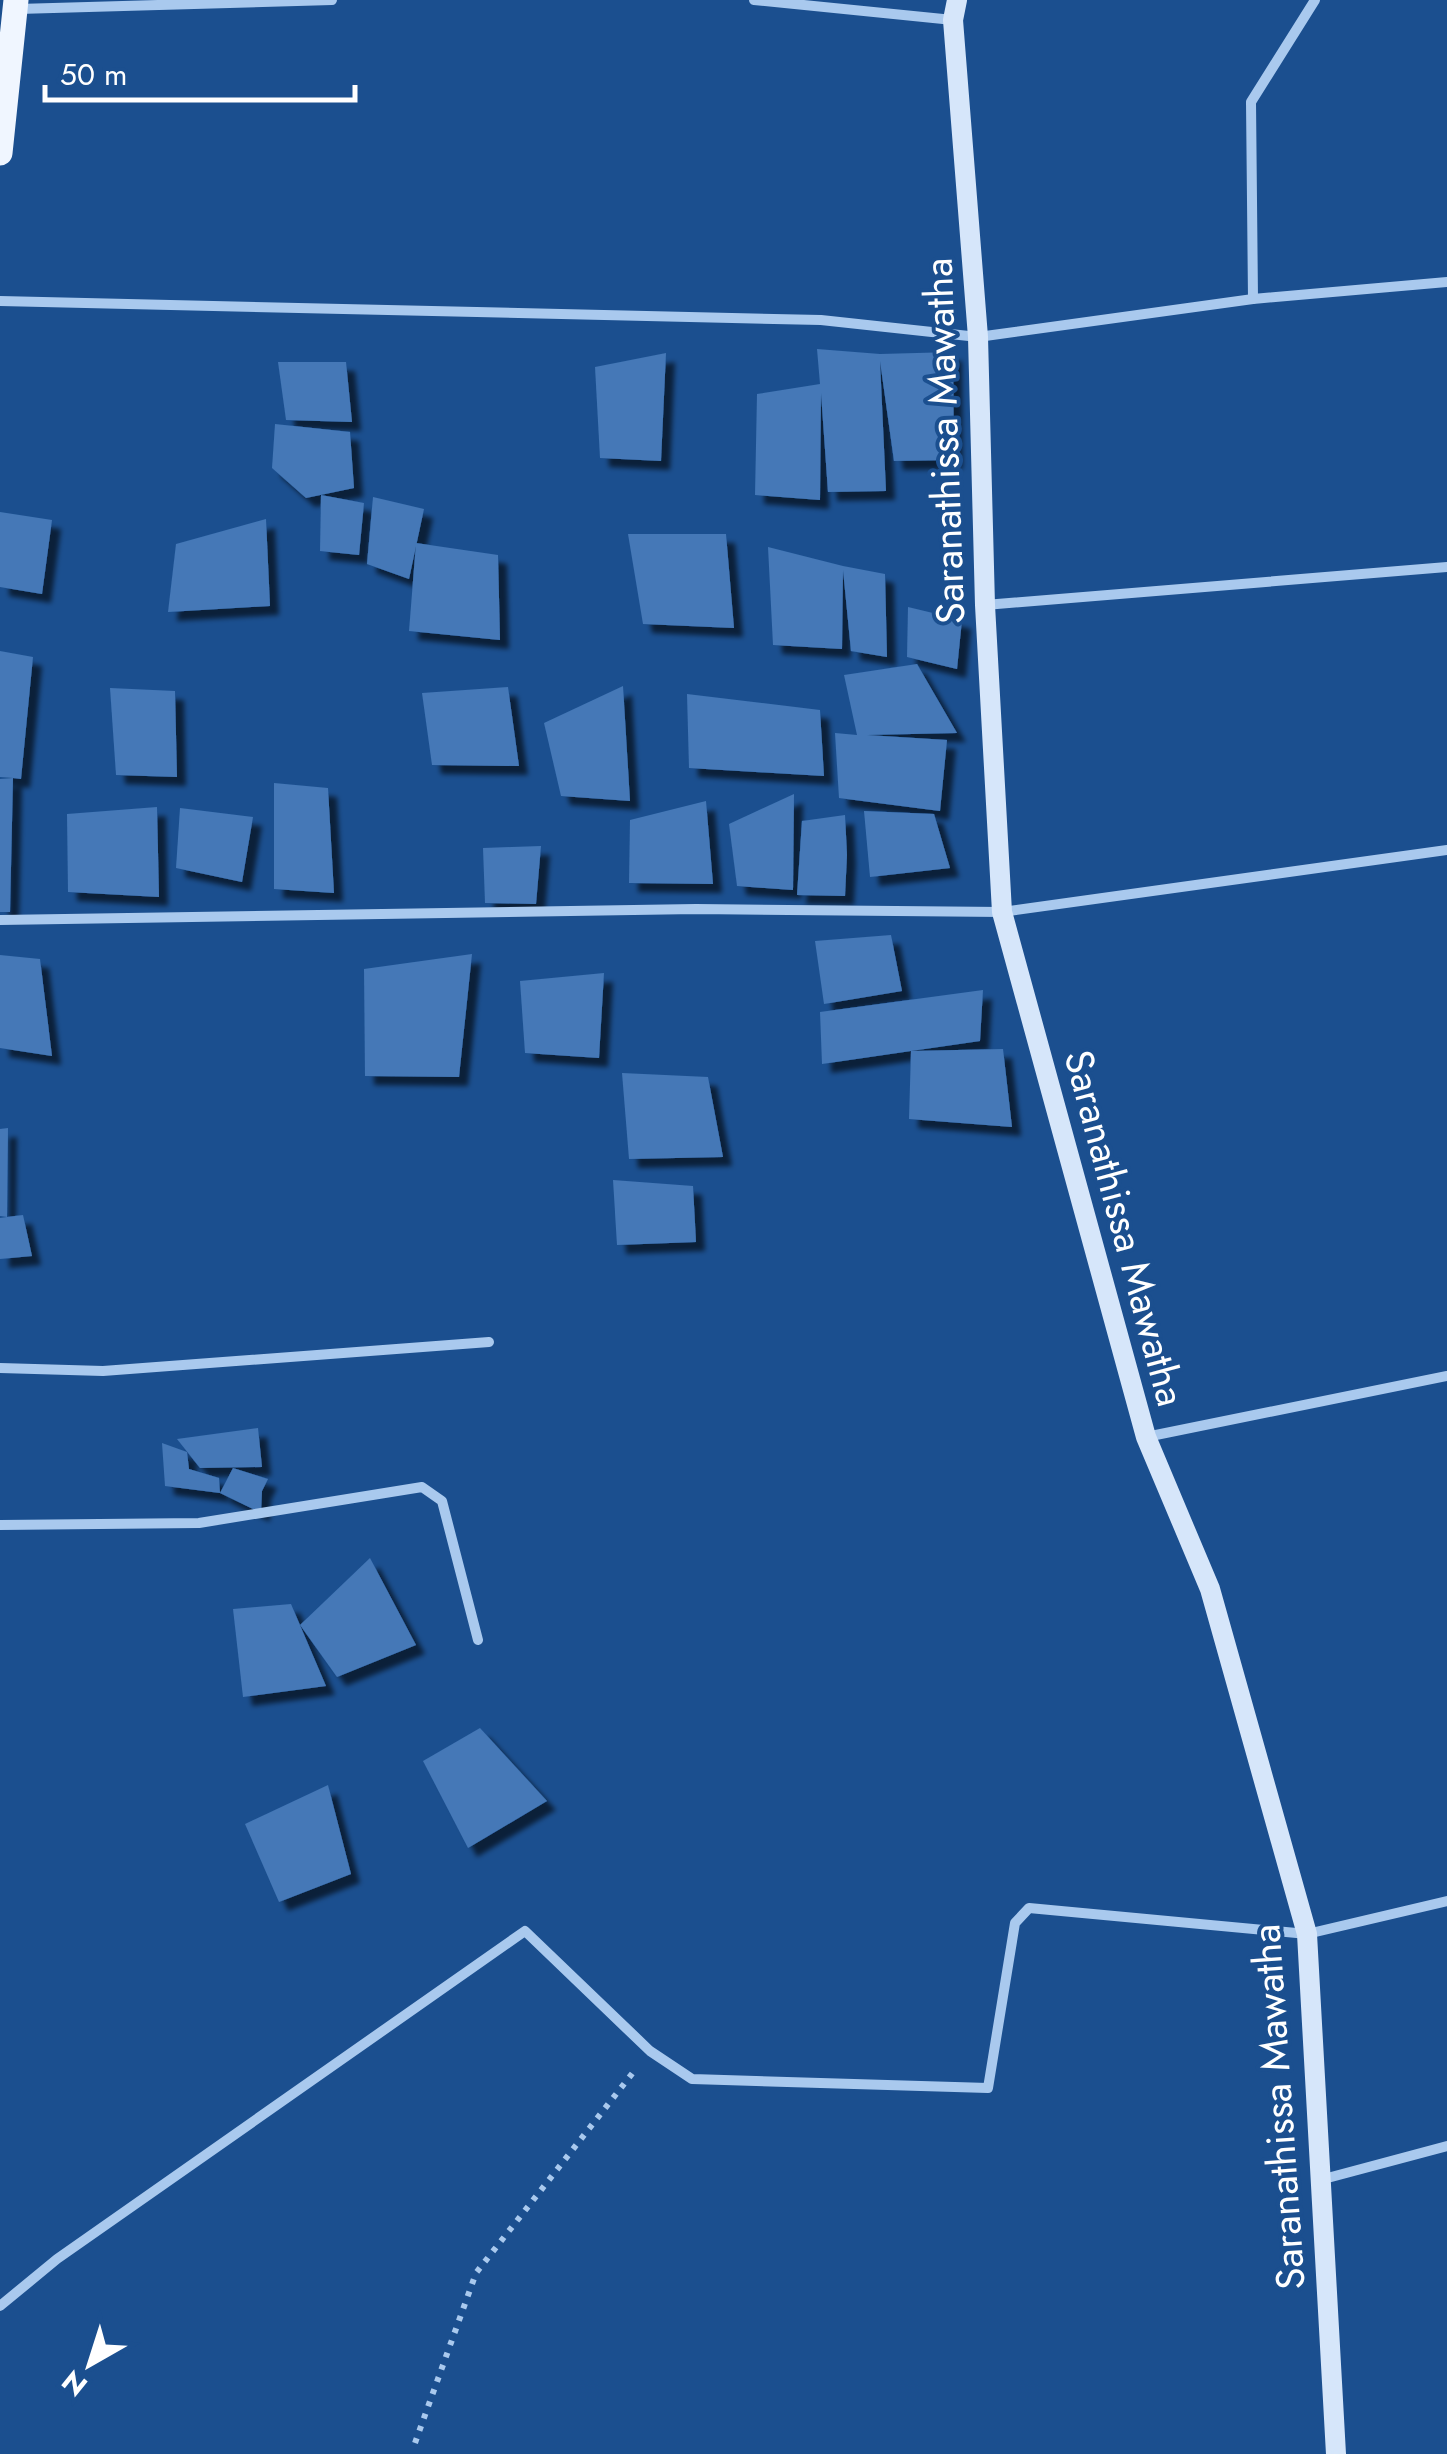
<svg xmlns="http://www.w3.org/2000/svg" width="1447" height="2454" viewBox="0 0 1447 2454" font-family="Jost,sans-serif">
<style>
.building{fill:#4478b7;filter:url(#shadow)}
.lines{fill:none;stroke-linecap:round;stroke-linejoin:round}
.path{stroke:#a9c9ee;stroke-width:6;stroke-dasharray:5 8;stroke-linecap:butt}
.street{stroke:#a9c9ee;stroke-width:10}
.secondary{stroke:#d6e6fa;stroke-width:20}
.primary{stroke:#f0f6ff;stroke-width:25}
.labels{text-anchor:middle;stroke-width:8;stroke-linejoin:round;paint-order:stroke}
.street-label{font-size:40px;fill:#fff;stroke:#1b4f8f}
</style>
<defs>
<filter id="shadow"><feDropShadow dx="9" dy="9" stdDeviation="2.5" flood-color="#0009"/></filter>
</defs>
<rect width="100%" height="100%" fill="#1b4f8f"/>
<g class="building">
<path d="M817 349 880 354 953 352 954 460 894 461 880 361 886 491 828 492 821 393 820 500 755 495 757 394 820 384Z"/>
<path d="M666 353 661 461 600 458 595 367Z"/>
<path d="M278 362H346L352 422 286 420Z"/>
<path d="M275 424 350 432 354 488 306 498 272 468Z"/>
<path d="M321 495 364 503 359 555 320 551Z"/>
<path d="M373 497 424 509 409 579 367 564Z"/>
<path d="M0 512 52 520 42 594 0 587Z"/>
<path d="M266 519 270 606 168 612 176 544Z"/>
<path d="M628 534H726L734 628 643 624Z"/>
<path d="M416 543 498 555 500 640 409 631Z"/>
<path d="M768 547 843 566 885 574 887 657 851 651 843 570 842 649 773 645Z"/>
<path d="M908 607 962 620 957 669 907 657Z"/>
<path d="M0 651 33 657 21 779 13 778 10 912H0V779L13 778 0 777Z"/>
<path d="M917 664 957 733 867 735 947 740 940 811 839 798 835 733 857 735 844 675Z"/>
<path d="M623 686 630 801 561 796 544 723Z"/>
<path d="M508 687 519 766 432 765 422 693Z"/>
<path d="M110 688 175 691 177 777 116 775Z"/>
<path d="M687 694 820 710 824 776 689 768Z"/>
<path d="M274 783 328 788 334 893 274 889Z"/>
<path d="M794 794 793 890 737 886 729 824Z"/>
<path d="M706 801 713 884 629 883 630 820Z"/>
<path d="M157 807 159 897 68 892 67 814Z"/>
<path d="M180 808 253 817 242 882 176 868Z"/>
<path d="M864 811 934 814 950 868 870 877Z"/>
<path d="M845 815 847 855 845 896 797 895 802 821Z"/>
<path d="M541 846 536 904 485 903 483 848Z"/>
<path d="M891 935 902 991 824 1004 815 941Z"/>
<path d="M472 954 459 1077 365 1076 364 969Z"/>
<path d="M0 955 40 959 52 1056 0 1048Z"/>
<path d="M604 973 599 1058 525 1053 520 981Z"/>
<path d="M983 990 980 1041 911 1051 1003 1049 1012 1127 909 1119 911 1051 822 1064 820 1012Z"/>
<path d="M622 1073 708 1077 723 1157 629 1159Z"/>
<path d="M8 1128 7 1217 23 1215 32 1256 0 1259V1218L7 1217 0 1216V1129Z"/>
<path d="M613 1180 693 1186 696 1242 617 1245Z"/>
<path d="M258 1428 262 1467 200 1468 177 1439Z"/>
<path d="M162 1443 187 1452 189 1469 219 1478 220 1493 165 1486Z"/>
<path d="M233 1468 268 1479 262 1491 261 1513 220 1493Z"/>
<path d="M370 1558 416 1645 337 1677 300 1625Z"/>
<path d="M291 1604 326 1686 243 1697 233 1609Z"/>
<path d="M480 1728 547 1801 468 1848 423 1761Z"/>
<path d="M328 1785 351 1874 279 1902 245 1824Z"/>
</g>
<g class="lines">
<path class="path" d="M415 2443 476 2273 635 2070"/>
<g class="street">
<path d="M754 0 953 20"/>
<path d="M18 9 332 0"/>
<path d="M1253 299 1251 102 1315 0"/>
<path d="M0 301 821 320 978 337 1253 299 1447 282"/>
<path d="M985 605 1447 567"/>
<path d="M0 920 696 909 1002 912 1447 850"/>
<path d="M0 1368 103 1371 489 1342"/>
<path d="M1146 1437 1447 1376"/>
<path d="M0 1525 199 1523 422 1487 442 1501 478 1640"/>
<path d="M1320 2180 1447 2146"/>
<path d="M0 2306 57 2259 525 1931 650 2051 692 2079 988 2088 1015 1923 1029 1908 1307 1934 1447 1901"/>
</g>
<path class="secondary" d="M957 0 953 20 978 337 985 605 1002 912 1146 1437 1210 1589 1307 1934 1336 2454"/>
<path class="primary" d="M0 153 16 0"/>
</g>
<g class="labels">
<g class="street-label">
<text transform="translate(944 441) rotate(-92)" y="14">Saranathissa Mawatha</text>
<text transform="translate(1125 1228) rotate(75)" y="14">Saranathissa Mawatha</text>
<text transform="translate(1278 2107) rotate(-94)" y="14">Saranathissa Mawatha</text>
</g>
</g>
<g transform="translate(90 2364) rotate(219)" stroke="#1b4f8f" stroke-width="8" paint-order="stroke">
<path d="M0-8L18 38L0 25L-18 38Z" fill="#ffffff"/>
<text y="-15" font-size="28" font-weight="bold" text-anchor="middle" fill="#ffffff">N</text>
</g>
<path d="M45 85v15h310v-15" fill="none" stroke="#ffffff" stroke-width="5"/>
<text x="60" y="85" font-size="30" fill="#ffffff" stroke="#1b4f8f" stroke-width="8" paint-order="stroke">50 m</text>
</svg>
